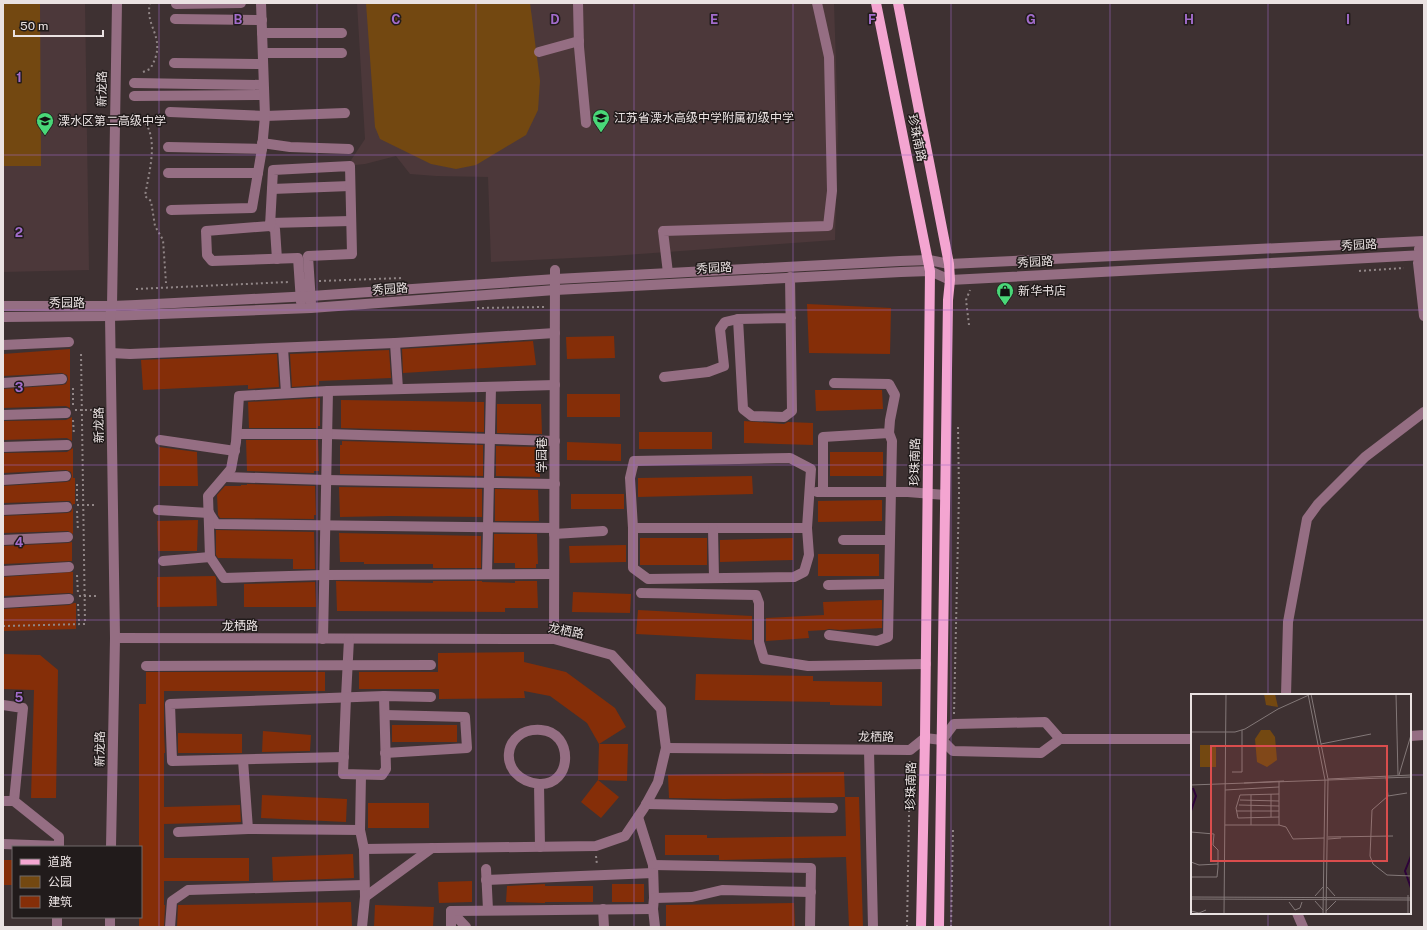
<svg xmlns="http://www.w3.org/2000/svg" width="1427" height="930" viewBox="0 0 1427 930" font-family="'Public Sans','Noto Sans SC',sans-serif">
<style>
.built{fill:#4c383a}
.green{fill:#734811}
.building{fill:#852e08}
.lines{fill:none;stroke-linecap:round;stroke-linejoin:round}
.path{stroke:#918687;stroke-width:2;stroke-dasharray:2 3;stroke-linecap:butt}
.minor{stroke:#956e83;stroke-width:10}
.major{stroke:#f4a5d1;stroke-width:10}
.grid{fill:none;stroke:#a26ccb;stroke-width:1;stroke-opacity:0.55}
.labels{text-anchor:middle;stroke-width:3;stroke-linejoin:round;paint-order:stroke}
.street-label{font-size:12px;fill:#eae2e2;stroke:#211b1b}
.poi-label{font-size:12px;fill:#eae2e2;stroke:#211b1b;text-anchor:start}
.inset-river{fill:none;stroke:#2d0239;stroke-width:2}
.inset-road{fill:none;stroke:#837878;stroke-width:1}
.view{fill:#da4d4d;fill-opacity:0.15;stroke:#da4d4d;stroke-width:2}
.inset-edge{fill:none;stroke:#eae2e2;stroke-width:2}
.grid-label{font-size:13px;text-anchor:middle;font-weight:bold;fill:#a26ccb;stroke:#211b1b;stroke-width:3;stroke-linejoin:round;paint-order:stroke}
</style>
<rect width="100%" height="100%" fill="#3e3132"/>
<g class="built">
<path d="M3 3H85L89 270 3 272Z"/>
<path d="M357 3H834L838 126 835 240 612 256 491 262 488 177 436 176 410 174 396 156 365 164 355 165 351 160 365 139Z"/>
</g>
<g class="green">
<path d="M3 3H40L41 166H3Z"/>
<path d="M366 3H530L540 81 538 110 526 135 476 165 456 169 431 164 380 139 375 127Z"/>
</g>
<g class="building">
<path d="M807 304 891 308 890 354 809 353Z"/>
<path d="M614 336 615 358 567 359 566 337Z"/>
<path d="M533 341 536 365 403 373 402 349Z"/>
<path d="M70 349V408L66 406 3 408V389L62 385 66 384 68 379 67 375 62 373 3 376V354Z"/>
<path d="M389 350 391 378 319 381V385L292 387 290 354Z"/>
<path d="M277 354 279 387 248 389V385L143 390 141 360Z"/>
<path d="M815 390H882L883 409 816 411Z"/>
<rect x="567" y="394" width="53" height="23"/>
<path d="M320 398V426H318V428H249L248 402Z"/>
<path d="M341 400 484 402V432L341 428Z"/>
<path d="M497 404H541L542 434 497 433Z"/>
<path d="M72 417V441L67 438 3 440V421L66 420Z"/>
<path d="M744 421 784 424 788 422 813 423V445L744 443Z"/>
<rect x="639" y="432" width="73" height="17"/>
<path d="M246 440H318L319 471H314V473L247 471Z"/>
<path d="M342 441 483 445V476L340 474V445H342Z"/>
<path d="M567 442 621 444V461L567 460Z"/>
<path d="M496 446 539 447 540 477 496 476Z"/>
<path d="M159 447 197 452 198 486H159Z"/>
<path d="M73 448V478H75V504H73V506L70 501H67L3 503V486L66 482 70 481 72 476 71 472 66 470 3 473V453L67 452Z"/>
<rect x="830" y="452" width="53" height="24"/>
<path d="M752 476 753 494 638 497V478Z"/>
<path d="M247 484 315 486 316 515H314V519L220 518 218 515 217 495 225 486H241V485H247Z"/>
<path d="M339 487 482 489V517L390 516 340 517Z"/>
<path d="M495 489 538 490 539 521H495Z"/>
<rect x="571" y="494" width="53" height="15"/>
<path d="M882 500V521L818 522V501Z"/>
<path d="M73 507V534L68 531 3 533V516L67 513 71 512Z"/>
<path d="M198 520 197 551H158L157 521Z"/>
<path d="M216 530 314 532 315 569H293V559L218 558 216 555Z"/>
<path d="M339 533 481 536V568H433V564H364V562H340Z"/>
<path d="M494 534H537L538 564H536V568H515V563H494Z"/>
<rect x="640" y="538" width="67" height="27"/>
<path d="M793 538V560L720 562V540Z"/>
<path d="M72 542V561L3 564V546L68 543Z"/>
<path d="M626 545V562L570 563 569 546Z"/>
<rect x="818" y="554" width="61" height="22"/>
<path d="M73 572V594L69 593 3 596V577Z"/>
<path d="M215 576 216 578 217 606 157 607V577Z"/>
<path d="M336 581 433 583V581H482V582L515 583V581H537L538 608H505V612L337 611Z"/>
<path d="M315 582 316 607H244V584Z"/>
<path d="M573 592 631 594 630 613 572 612Z"/>
<path d="M882 600V628L840 630 829 629 825 630 808 631 809 638 766 641V618L824 615 823 602Z"/>
<path d="M74 603H76V629L3 631V609L69 605Z"/>
<path d="M638 610 752 616V640L636 634Z"/>
<path d="M524 652V662L566 672 615 708 626 727 599 744 587 723 550 696 524 691 525 698 439 699V689H359V672H438V653Z"/>
<path d="M3 654 40 655 58 670 56 798H31L34 690 3 689Z"/>
<path d="M146 672H325V691H164V733L165 753H164V807L240 805 241 822 164 824V858H249V881H164V905H165L164 927H139V917H141V847H139V704H146Z"/>
<path d="M696 674 813 676V681L882 682V706L830 705V702L695 700Z"/>
<rect x="392" y="725" width="65" height="17"/>
<path d="M263 731 311 735 310 751 262 752Z"/>
<path d="M178 733 242 734V753H178Z"/>
<path d="M599 744H628L627 781 598 780Z"/>
<path d="M844 772 845 797 724 799 669 798 668 775Z"/>
<path d="M598 780 619 797 601 818 581 802Z"/>
<path d="M262 795 347 799 346 822 261 818Z"/>
<path d="M845 797H859L863 927H849L846 857 724 860H719V855H665V835H707V838L846 836Z"/>
<rect x="368" y="803" width="61" height="25"/>
<path d="M353 854 354 878 273 881 272 857Z"/>
<rect x="3" y="860" width="10" height="25"/>
<path d="M472 881V902L439 903 438 882Z"/>
<path d="M545 884V886H593V902H545V903L506 902 507 886Z"/>
<rect x="612" y="884" width="32" height="18"/>
<path d="M351 902 352 927H177L178 905Z"/>
<path d="M794 903 795 926 666 927V905Z"/>
<path d="M375 905 434 907 433 927H374Z"/>
</g>
<g class="lines">
<g class="path">
<path d="M143 72 150 69C169 38 144 28 150 3"/>
<path d="M134 114C163 127 149 171 145 196L151 201 155 226 163 240 166 283"/>
<path d="M1359 271 1404 268"/>
<path d="M319 281 403 278"/>
<path d="M136 289 289 282"/>
<path d="M477 308 544 307"/>
<path d="M969 325 966 300 970 290"/>
<path d="M73 388V405"/>
<path d="M75 410H96"/>
<path d="M73 420 74 435"/>
<path d="M77 484V502"/>
<path d="M77 505H96"/>
<path d="M77 511 78 531"/>
<path d="M77 575 78 594"/>
<path d="M79 596H96"/>
<path d="M78 604 79 621"/>
<path d="M3 626 85 624 81 353"/>
<path d="M954 714 959 493 958 426"/>
<path d="M596 856 597 865"/>
<path d="M907 927 910 761"/>
<path d="M951 927 953 830"/>
</g>
<g class="minor">
<path d="M578 3 579 47 586 123"/>
<path d="M176 4 241 3"/>
<path d="M175 19 262 20"/>
<path d="M262 33H342"/>
<path d="M539 52 579 41"/>
<path d="M263 53H342"/>
<path d="M174 63 263 64"/>
<path d="M134 83 263 85"/>
<path d="M134 96 264 95"/>
<path d="M170 112 265 116 345 113"/>
<path d="M262 143 290 147 349 149"/>
<path d="M168 147 262 149"/>
<path d="M168 173H258"/>
<path d="M272 189 350 186"/>
<path d="M171 210 252 208 262 149 265 116 261 3"/>
<path d="M270 223 351 221"/>
<path d="M270 226 275 229 277 259"/>
<path d="M1419 249 1420 255 1418 263 1424 316"/>
<path d="M668 273 663 231 828 226 832 191 829 57 817 3"/>
<path d="M790 277 792 411 784 417 752 416 743 409 738 319 791 318"/>
<path d="M301 302 298 258 212 261 207 255 206 231 270 226 273 170 350 166 352 254 308 256 311 303"/>
<path d="M3 306H112L136 305 311 296 556 279 900 261 929 260 949 264 1424 241"/>
<path d="M3 317 110 316 311 308 555 290 901 272 930 271 950 280 1424 255"/>
<path d="M395 343 398 389"/>
<path d="M3 345 69 342"/>
<path d="M283 348 286 393"/>
<path d="M111 353 130 354 395 343 555 333"/>
<path d="M664 377 708 372 724 366 720 329 725 322 738 319"/>
<path d="M3 383 62 379"/>
<path d="M3 415 66 413"/>
<path d="M237 434H327L555 441"/>
<path d="M160 440 235 451"/>
<path d="M3 447 67 445"/>
<path d="M225 477 326 480 555 484"/>
<path d="M3 480 66 476"/>
<path d="M817 492H908L945 495"/>
<path d="M823 492V437L889 433 890 420 895 395 889 384 834 383"/>
<path d="M3 510 67 507"/>
<path d="M158 510 209 513"/>
<path d="M209 513 216 524 554 528"/>
<path d="M633 528H807L811 469 790 458 634 461 630 478 633 528V568L648 579 794 577 804 572 809 555 807 528"/>
<path d="M713 528 714 578"/>
<path d="M554 534 603 531"/>
<path d="M3 540 68 537"/>
<path d="M843 540H889"/>
<path d="M163 561 210 557"/>
<path d="M3 571 69 567"/>
<path d="M487 574 491 387"/>
<path d="M554 574 324 575 224 578 210 557 208 496 231 469 236 442 239 396 328 391 555 385"/>
<path d="M828 585 889 584"/>
<path d="M641 593 756 595 759 603V642L764 659 808 666 926 664"/>
<path d="M3 603 69 599"/>
<path d="M829 635 877 641 888 637 892 441 889 433"/>
<path d="M115 638 554 639 612 655 661 709 666 748 658 782 644 808 625 836 596 846 364 849"/>
<path d="M323 639 328 391"/>
<path d="M349 639 346 697 343 774 382 775 386 769 384 696"/>
<path d="M554 639 555 270"/>
<path d="M146 666 431 665"/>
<path d="M1286 695 1288 622 1307 519 1318 504 1365 457 1424 412"/>
<path d="M3 705 23 708 14 801 59 837V847"/>
<path d="M385 715 465 717 467 748 385 753"/>
<path d="M1410 736 1424 735"/>
<path d="M942 740 954 724 1045 722 1060 739H1192"/>
<path d="M666 748 910 750 925 738 942 740 953 751 1041 753 1060 739"/>
<path d="M869 750 873 927"/>
<path d="M344 757 172 761 170 704 384 696 431 697"/>
<path d="M243 760 248 829"/>
<path d="M361 775 360 830 364 849 365 897 362 927"/>
<path d="M539 784C496 779 501 727 541 730 574 732 573 786 539 784L540 847"/>
<path d="M3 801H14"/>
<path d="M646 804 833 808"/>
<path d="M638 817 653 865 654 898 653 909 655 927"/>
<path d="M178 832 248 829 360 830"/>
<path d="M3 844 59 846"/>
<path d="M111 847 115 638 110 316 112 306 117 3"/>
<path d="M653 865 811 868 810 927"/>
<path d="M486 869 488 910"/>
<path d="M486 880 653 873"/>
<path d="M365 897 432 848"/>
<path d="M654 898 692 897 722 890 811 892"/>
<path d="M603 909 604 927"/>
<path d="M451 911 466 927"/>
<path d="M1297 913 1303 927"/>
<path d="M57 927V917"/>
<path d="M110 927V917"/>
<path d="M170 927 172 901 188 890 364 885"/>
<path d="M451 927V911L653 909"/>
</g>
<g class="major">
<path d="M876 3 930 271 925 738 921 927"/>
<path d="M898 3 949 264 950 280 948 300 939 927"/>
</g>
</g>
<path class="grid" d="M159 3V927M317 3V927M476 3V927M634 3V927M793 3V927M951 3V927M1110 3V927M1268 3V695M3 155H1424M3 310H1424M3 465H1424M3 620H1424M3 775H1192M1410 775H1424M1268 913V927"/>
<defs>
<symbol id="school-pin" viewBox="-11 -11 22 30"><path d="M0 17L-7.5 6A9.5 9.5 0 1 1 7.5 6Z" fill="#49d778" stroke="#211b1b"/><path d="M0-5L7-2L0 1L-7-2ZM-4 1L0 2.5L4 1V4Q0 6-4 4Z" fill="#111"/></symbol>
<symbol id="shop-pin" viewBox="-11 -11 22 30"><path d="M0 17L-7.5 6A9.5 9.5 0 1 1 7.5 6Z" fill="#49d778" stroke="#211b1b"/><path d="M-5-2.5h2.3a2.7 3.5 0 0 1 5.4 0H5L5.5 6h-11ZM-1.5-2.5h3a1.5 2.3 0 0 0-3 0Z" fill="#111"/></symbol>
</defs>
<g fill-rule="evenodd">
<use href="#school-pin" x="591" y="108" width="20" height="27"/>
<use href="#school-pin" x="35" y="111" width="20" height="27"/>
<use href="#shop-pin" x="995" y="281" width="20" height="27"/>
</g>
<g class="labels">
<g class="street-label">
<text transform="translate(102 89) rotate(-89)" y="4">新龙路</text>
<text transform="translate(917 138) rotate(78)" y="4">珍珠南路</text>
<text transform="translate(1359 245) rotate(-3)" y="4">秀园路</text>
<text transform="translate(1035 262) rotate(-3)" y="4">秀园路</text>
<text transform="translate(714 268) rotate(-3)" y="4">秀园路</text>
<text transform="translate(390 289) rotate(-4)" y="4">秀园路</text>
<text x="67" y="307">秀园路</text>
<text transform="translate(99 425) rotate(-91)" y="4">新龙路</text>
<text transform="translate(542 455) rotate(-90)" y="4">学园巷</text>
<text transform="translate(915 462) rotate(-89)" y="4">珍珠南路</text>
<text x="240" y="630">龙栖路</text>
<text transform="translate(566 631) rotate(11)" y="4">龙栖路</text>
<text transform="translate(876 737) rotate(1)" y="4">龙栖路</text>
<text transform="translate(100 749) rotate(-89)" y="4">新龙路</text>
<text transform="translate(911 786) rotate(-89)" y="4">珍珠南路</text>
</g>
<g class="poi-label">
<text x="614" y="122">江苏省溧水高级中学附属初级中学</text>
<text x="58" y="125">溧水区第二高级中学</text>
<text x="1018" y="295">新华书店</text>
</g>
</g>
<g transform="translate(1191 694)">
<rect width="220" height="220" fill="#3e3132"/>
<path d="M73 0H84L87 13 75 11ZM70 36H79L84 43 86 66 76 73 66 68 64 45ZM9 51H25V73H9Z" fill="#734811"/>
<path class="inset-river" d="M0 117 5 102 2 94M220 162 214 177 220 194"/>
<path class="inset-road" d="M117 0 134 86 132 220M120 0 137 85 135 220M205 0 207 81M0 38H44L54 35 87 15 118 1M130 50 180 40M41 78H51V36M208 81 220 41M195 83 197 102M137 85 220 81M53 89 93 87M0 91 220 83M34 96 88 93M216 99 197 102 181 116 179 162 182 170 196 181 220 182M49 106 88 107M48 111 88 112M46 117H88M80 123V100M88 123 47 124 45 114 49 101 88 100M34 131H88L95 133 102 145 133 144M60 131V101M88 131V87M0 138 23 140 22 151 27 156V173L26 183H0M137 143 202 142M137 145 150 144M0 168 8 171 27 170M136 193 144 202M124 202 132 193M0 203 220 204M0 205 220 206M124 207 132 216M98 208 104 216 109 214 111 208M0 217 8 219 15 216M135 217 145 207M33 220 35 0M217 220V201"/>
<path class="view" d="M20 52H196V167H20Z"/>
<rect width="220" height="220" class="inset-edge"/>
</g>
<g class="grid-label">
<text x="238" y="24">B</text>
<text x="396" y="24">C</text>
<text x="555" y="24">D</text>
<text x="714" y="24">E</text>
<text x="872" y="24">F</text>
<text x="1031" y="24">G</text>
<text x="1189" y="24">H</text>
<text x="1348" y="24">I</text>
<text x="19" y="82">1</text>
<text x="19" y="237">2</text>
<text x="19" y="392">3</text>
<text x="19" y="547">4</text>
<text x="19" y="702">5</text>
</g>
<rect width="1427" height="930" fill="none" stroke="#eae2e2" stroke-width="8"/>
<rect x="12" y="846" width="130" height="72" fill="#211b1b" stroke="#716b6b"/>
<rect x="20" y="859" width="20" height="6" fill="#f4a5d1" stroke="#716b6b"/>
<text x="48" y="866" font-size="12" fill="#eae2e2">道路</text>
<rect x="20" y="876" width="20" height="12" fill="#734811" stroke="#716b6b"/>
<text x="48" y="886" font-size="12" fill="#eae2e2">公园</text>
<rect x="20" y="896" width="20" height="12" fill="#852e08" stroke="#716b6b"/>
<text x="48" y="906" font-size="12" fill="#eae2e2">建筑</text>
<path d="M14 30v6h89v-6" fill="none" stroke="#eae2e2" stroke-width="2"/>
<text x="20" y="30" font-size="12" fill="#eae2e2" stroke="#211b1b" stroke-width="3" paint-order="stroke">50 m</text>
</svg>
